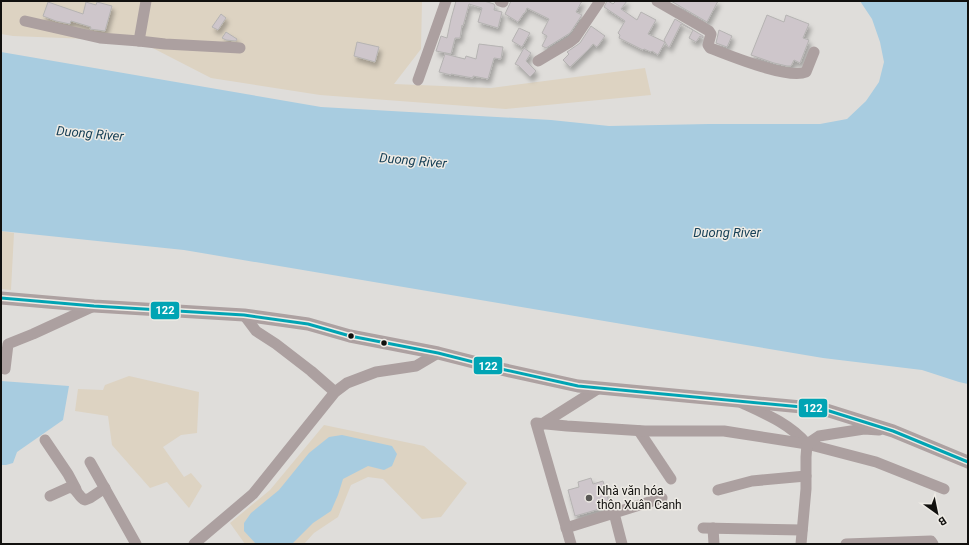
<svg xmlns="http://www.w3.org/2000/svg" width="969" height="545" viewBox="0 0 969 545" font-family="Roboto,sans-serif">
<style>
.green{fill:#ddd3c2}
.water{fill:#a8cce0}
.building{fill:#cec6cb;stroke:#b5b3b2;filter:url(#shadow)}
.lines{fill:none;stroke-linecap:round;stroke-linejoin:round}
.minor{stroke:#aca0a0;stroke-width:11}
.major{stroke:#ada1a1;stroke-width:13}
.bus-1-casing{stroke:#eeebe5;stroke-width:6}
.bus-1{stroke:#00a4b4;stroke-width:3}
.bus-dot{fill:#11100e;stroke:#eeebe5;stroke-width:1.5}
.poi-dot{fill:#595855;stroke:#eeebe5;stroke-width:1.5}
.labels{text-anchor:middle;stroke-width:3;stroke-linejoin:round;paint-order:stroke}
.poi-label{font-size:12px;fill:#11100e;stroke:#eeebe5;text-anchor:start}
.water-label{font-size:13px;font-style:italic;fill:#184157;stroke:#eeebe5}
.line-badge{stroke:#eeebe5;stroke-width:1.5}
.badge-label{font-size:11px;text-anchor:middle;font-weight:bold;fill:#fff}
</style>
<defs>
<filter id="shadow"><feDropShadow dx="2.5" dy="4.5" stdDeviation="2" flood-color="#0004"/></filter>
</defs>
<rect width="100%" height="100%" fill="#dfddda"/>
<g class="green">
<path d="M1 1H422L421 49 394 84 491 88 645 68 651 95 506 109 320 95 211 78 139 41 13 36 1 34Z"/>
<path d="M1 231 14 233 11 290 1 289Z"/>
<path d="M129 376 199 392 197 433 181 435 163 447 184 477 191 473 202 486 189 508 167 482 150 488 112 445 108 416 75 411 78 389 103 390 105 385Z"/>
<path d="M324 425 424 446 467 483 441 517 422 519 383 479 368 477 351 485 338 517 314 533 304 544H245L230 523 270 490Z"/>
</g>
<g class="water">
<path d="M860 1H968V384L959 382 922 370 823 358 184 250 1 231V52L321 107 551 120 609 126 709 124H820L847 119 866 101 879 82 884 62 880 42 872 19Z"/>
<path d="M1 381 69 386 63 420 17 452 13 463 6 465H1Z"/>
<path d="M342 435 392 446 397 454 392 466 384 470 368 466 343 479 338 495 331 511 313 523 292 544H256L244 531V523L251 513 279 490 309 453 329 437Z"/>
</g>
<g class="building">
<path d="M456 1H484L494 4 495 6 494 10 502 12 498 28 478 22 482 8 469 4 463 26 462 25 460 38H455L451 54 436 51 441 36 447 38 451 19Z"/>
<path d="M511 1H582L576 12 582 15 570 33 546 48 542 46 547 36 542 33 549 19 527 8 525 13H524L518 22 505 14Z"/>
<path d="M607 1H608L613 4 616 1H627L621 9 637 20 641 12 656 20 648 34 665 42 664 40 675 19 703 36V38L700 36 696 42 689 38 693 30 681 24 669 48 665 42 658 55 652 51 651 52 644 49 643 50 619 38 620 35 618 33 625 21 604 7Z"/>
<path d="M671 1H718L707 22Z"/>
<path d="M48 2 83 14 86 2 96 5 97 2 112 6 105 31 90 29 91 27 71 21 70 24 56 21 43 16Z"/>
<path d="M221 14 226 18 218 30 212 27Z"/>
<path d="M767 15 784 22 786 15 809 24 803 38 809 40 800 63 794 60 791 66H787L774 63 751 55Z"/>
<path d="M591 26 605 36 597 47 593 44 589 49 570 67 563 60 569 54 567 52 580 43Z"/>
<path d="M519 28 530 33 522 47 512 41Z"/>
<path d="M719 30 732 36 727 47 716 43Z"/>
<path d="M226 32 237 39 236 41 226 40 222 38Z"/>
<path d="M357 42 379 47 375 62 354 56Z"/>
<path d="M479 44 503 47 501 59 494 58 488 79 473 76V78L451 74V75L439 72 445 54 465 59 466 56 476 59Z"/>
<path d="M524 48 531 53 526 61 536 71 530 77 519 66 515 64Z"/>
<path d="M591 478 593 484 603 481 610 506 575 516 568 490 579 487 578 482Z"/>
</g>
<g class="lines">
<g class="minor">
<path d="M500 1 503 2"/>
<path d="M657 1 709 31 711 34 708 45 710 48C729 55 788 80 806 72L814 52"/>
<path d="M25 21 100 38 139 41 165 44 240 48"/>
<path d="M139 41 146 1"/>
<path d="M538 61 570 42 575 38 600 1"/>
<path d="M418 80 446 1"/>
<path d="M244 315 256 331 276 344 311 371 335 392"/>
<path d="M5 369 8 344 33 334 94 306"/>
<path d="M742 403C766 414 790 424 807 444"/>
<path d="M542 424 599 388"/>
<path d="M639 431 671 479"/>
<path d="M45 440 68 474 76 489"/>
<path d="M90 462 136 544"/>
<path d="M718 490 752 481 806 476"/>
<path d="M50 496 70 487C78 489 78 497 85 500L90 498 105 488"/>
<path d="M566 528 614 513"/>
<path d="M703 528 802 530"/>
<path d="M713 528 714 544"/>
<path d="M194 544 253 494 335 392 347 383 376 372 416 366 438 353"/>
<path d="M571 544 536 423 567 426 645 431H724L807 444 876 462 944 489"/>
<path d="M622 544 614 513 662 498"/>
<path d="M801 544 806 489V457L807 444 819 436 864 429 879 430"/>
<path d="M846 544 931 541 933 544"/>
</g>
<path class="major" d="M1 298 94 306 244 315 308 324 350 336 438 353 501 369 578 386 823 409 893 431 968 462"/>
<defs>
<path id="bus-1" d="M1 298 94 306 244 315 308 324 350 336 438 353 501 369 578 386 823 409 893 431 968 462"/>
</defs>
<use href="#bus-1" class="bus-1-casing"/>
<use href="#bus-1" class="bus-1"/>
</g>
<g class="bus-dot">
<circle cx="351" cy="336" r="3.5"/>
<circle cx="384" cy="343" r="3.5"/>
</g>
<circle class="poi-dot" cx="589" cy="498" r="4"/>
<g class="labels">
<g class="poi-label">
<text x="597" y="495">Nhà văn hóa<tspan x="597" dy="14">thôn Xuân Canh</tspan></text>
</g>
<g class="water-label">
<text transform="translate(90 133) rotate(5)" y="5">Duong River</text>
<text transform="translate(413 160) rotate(5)" y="5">Duong River</text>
<text x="727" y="237">Duong River</text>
</g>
</g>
<g class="line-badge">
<rect x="150" y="301" width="30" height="19" rx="4" fill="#00a4b4"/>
<rect x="473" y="356" width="30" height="19" rx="4" fill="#00a4b4"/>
<rect x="798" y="398" width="30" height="20" rx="4" fill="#00a4b4"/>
</g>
<g class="badge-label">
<text x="165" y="314">122</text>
<text x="488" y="370">122</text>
<text x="813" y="412">122</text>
</g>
<rect width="969" height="545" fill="none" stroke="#11100e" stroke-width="4"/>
<g transform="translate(937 513) rotate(147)" stroke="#eeebe5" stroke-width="3" paint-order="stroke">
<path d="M0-3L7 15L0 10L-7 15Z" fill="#11100e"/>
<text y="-6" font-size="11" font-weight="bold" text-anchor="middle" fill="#11100e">B</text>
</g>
</svg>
